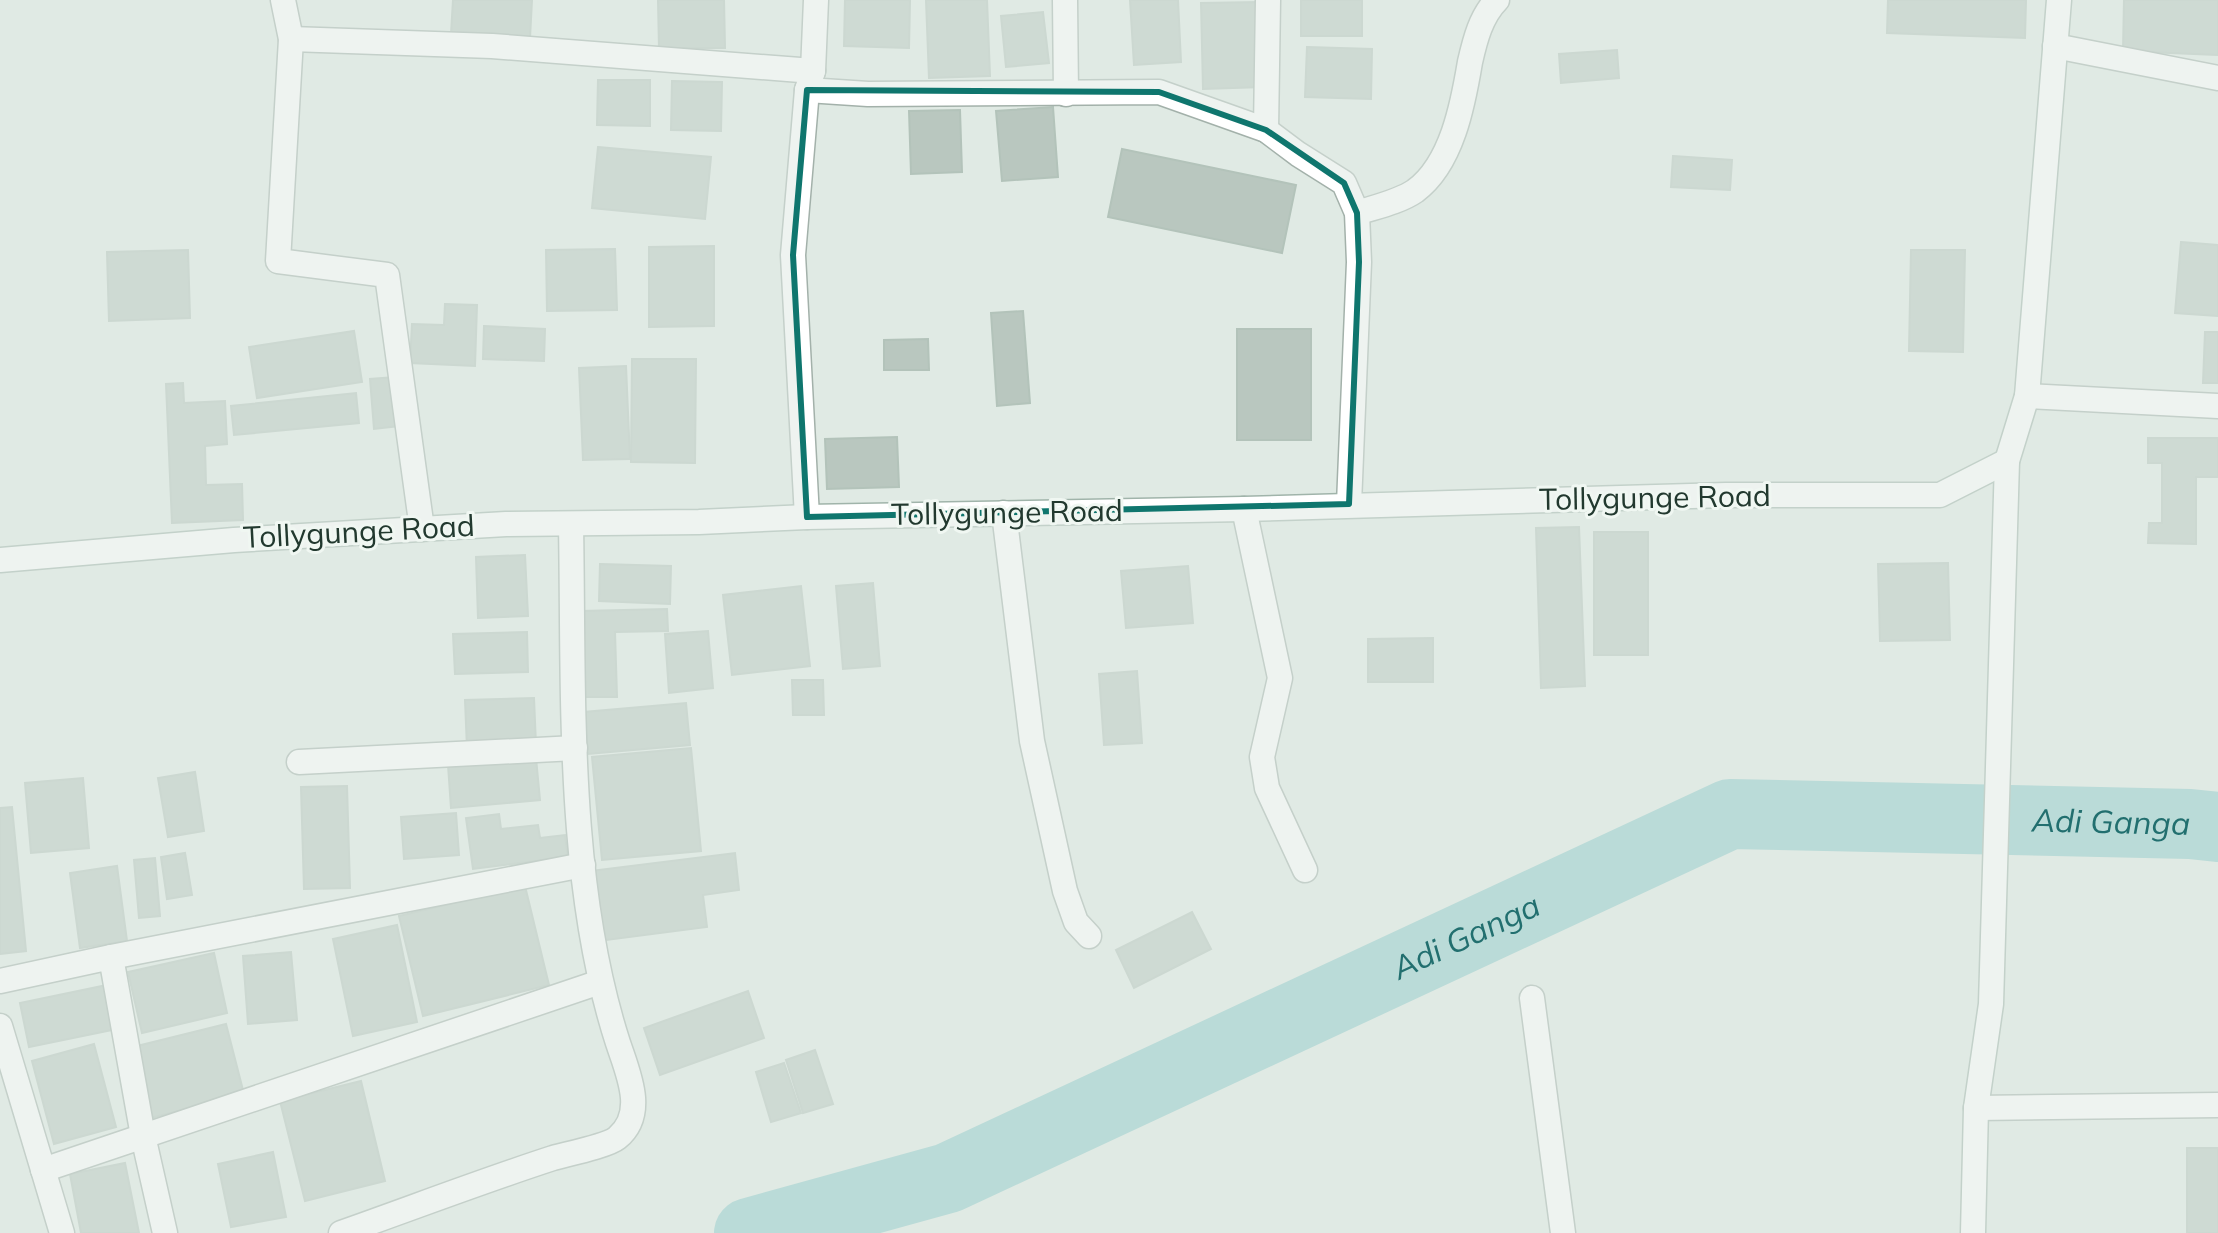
<svg xmlns="http://www.w3.org/2000/svg" width="2218" height="1233" viewBox="0 0 2218 1233" font-family="Mulish,sans-serif">
<style>
.lines{fill:none;stroke-linecap:round;stroke-linejoin:round}
.river{stroke:#8ccac9;stroke-width:70}
.building{fill:#b9c7bf;stroke:#b3c3ba;stroke-width:2}
.street-casing{stroke:#a3b1aa;stroke-width:27}
.secondary-casing{stroke:#a0b4aa;stroke-width:27}
.street{stroke:#fff;stroke-width:24}
.secondary{stroke:#fff;stroke-width:24}
.marked{fill:none;stroke:#0f766e;stroke-width:6;stroke-linejoin:round}
.labels{text-anchor:middle;stroke-width:6;stroke-linejoin:round;paint-order:stroke}
.street-label{font-size:30px;fill:#22392f;stroke:#f0f7f2}
.water-label{font-size:32px;font-style:italic;fill:#226f6f;stroke:#f0f7f2}
</style>
<rect width="100%" height="100%" fill="#e0eae4"/>
<g class="lines">
<path class="river" id="s1" d="M749 1233 948 1178 1730 814 2190 824 2218 827"/>
</g>
<g class="building">
<path d="M453 0H532L530 38 451 34Z"/>
<path d="M658 0H724L725 48H659Z"/>
<path d="M845 0H910L909 48 844 46Z"/>
<path d="M926 0H987L990 76 929 78Z"/>
<path d="M1130 0H1178L1181 62 1134 65Z"/>
<rect x="1301" y="0" width="61" height="36"/>
<path d="M1888 0H2026L2025 38 1887 33Z"/>
<path d="M2124 0H2218V55L2123 51Z"/>
<path d="M1260 2 1263 87 1203 89 1201 3Z"/>
<path d="M1043 12 1049 63 1006 67 1001 16Z"/>
<path d="M1307 47 1372 49 1371 99 1305 97Z"/>
<path d="M1617 50 1619 78 1561 83 1559 54Z"/>
<path d="M598 80H650V126L597 125Z"/>
<path d="M672 81 722 82 721 131 671 130Z"/>
<path d="M1053 107 1058 177 1002 181 996 111Z"/>
<path d="M960 110 962 172 911 174 909 111Z"/>
<path d="M598 147 711 157 705 219 592 208Z"/>
<path d="M1122 149 1296 185 1282 253 1108 217Z"/>
<path d="M1673 156 1732 160 1730 190 1671 187Z"/>
<path d="M2181 242 2218 245V316L2175 313Z"/>
<path d="M714 246V326L649 327V247Z"/>
<path d="M615 249 617 310 547 311 546 250Z"/>
<path d="M188 250 190 318 109 321 107 252Z"/>
<path d="M1911 250H1965L1963 352 1909 351Z"/>
<path d="M445 304 477 305 475 366 410 363 412 324 444 325Z"/>
<path d="M1023 311 1030 403 997 406 991 313Z"/>
<path d="M484 326 545 329 544 361 483 359Z"/>
<rect x="1237" y="329" width="74" height="111"/>
<path d="M354 331 362 382 257 398 249 347Z"/>
<path d="M2205 332H2218V383H2203Z"/>
<path d="M928 339 929 370H884V340Z"/>
<path d="M632 359H696L695 463 631 462Z"/>
<path d="M626 366 630 459 583 460 579 368Z"/>
<path d="M395 377 399 426 374 429 370 379Z"/>
<path d="M183 383 184 403 225 401 227 444 205 446 206 485 242 484 243 520 172 523 166 384Z"/>
<path d="M356 393 359 423 234 435 231 406Z"/>
<path d="M897 437 899 487 827 489 825 439Z"/>
<path d="M2148 438H2218V477H2196V544L2148 543 2149 523H2162V463H2148Z"/>
<path d="M1579 527 1585 686 1541 688 1536 528Z"/>
<rect x="1594" y="532" width="54" height="123"/>
<path d="M525 555 528 616 478 618 476 557Z"/>
<path d="M1948 563 1950 640 1880 641 1878 564Z"/>
<path d="M600 564 671 566 670 604 599 601Z"/>
<path d="M1188 566 1193 623 1126 628 1121 571Z"/>
<path d="M873 583 880 666 843 669 836 586Z"/>
<path d="M801 586 810 666 732 675 723 595Z"/>
<path d="M667 609 668 631 615 632 617 697H583L581 611Z"/>
<path d="M708 631 713 688 669 693 665 634Z"/>
<path d="M527 632 528 672 455 674 453 634Z"/>
<path d="M1433 638V682H1368V639Z"/>
<path d="M1137 671 1142 743 1104 745 1099 674Z"/>
<path d="M792 680H823L824 715H793Z"/>
<path d="M534 698 536 745 467 748 465 700Z"/>
<path d="M686 703 690 745 588 754 584 712Z"/>
<path d="M691 748 701 851 602 860 592 757Z"/>
<path d="M536 758 540 800 451 808 448 765Z"/>
<path d="M195 772 204 831 168 837 158 778Z"/>
<path d="M83 778 89 848 31 853 25 783Z"/>
<path d="M347 786 350 888 304 889 301 787Z"/>
<path d="M12 807 26 951 0 954V808Z"/>
<path d="M456 813 459 855 404 859 401 817Z"/>
<path d="M499 814 501 829 538 825 540 838 565 835 568 857 473 869 466 818Z"/>
<path d="M185 853 192 895 167 899 161 857Z"/>
<path d="M735 853 739 890 703 895 707 927 599 941 590 871Z"/>
<path d="M155 858 160 916 139 918 134 860Z"/>
<path d="M117 866 127 941 80 948 70 873Z"/>
<path d="M525 886 549 985 423 1016 399 916Z"/>
<path d="M1192 912 1211 949 1134 988 1116 950Z"/>
<path d="M397 925 417 1022 353 1036 333 939Z"/>
<path d="M291 952 297 1020 248 1024 243 956Z"/>
<path d="M214 953 227 1013 142 1033 128 972Z"/>
<path d="M107 985 117 1029 29 1047 20 1003Z"/>
<path d="M748 991 764 1038 660 1075 644 1028Z"/>
<path d="M226 1024 244 1094 151 1118 133 1047Z"/>
<path d="M94 1044 116 1127 54 1144 32 1061Z"/>
<path d="M815 1050 833 1104 803 1113 786 1060Z"/>
<path d="M784 1063 801 1113 771 1122 756 1072Z"/>
<path d="M361 1081 385 1181 305 1201 280 1101Z"/>
<rect x="2187" y="1148" width="31" height="85"/>
<path d="M273 1152 286 1217 231 1227 218 1164Z"/>
<path d="M125 1163 139 1233H81L70 1174Z"/>
</g>
<g class="lines">
<defs>
<g id="street">
<path d="M283 0 291 39 278 261 387 275 422 529"/>
<path d="M1065 0 1066 94"/>
<path d="M291 39 492 46 813 71"/>
<path d="M2055 46 2218 78"/>
<path d="M807 90 868 94 1159 92 1266 130 1298 154 1344 183 1357 213 1359 262 1349 504"/>
<path d="M1266 130 1268 0"/>
<path d="M1357 213C1375 207 1399 202 1415 191 1452 164 1463 104 1470 62 1475 40 1481 16 1497 0"/>
<path d="M2027 396 2218 406"/>
<path d="M1244 509 1280 678 1262 757 1267 788 1305 870"/>
<path d="M1004 513 1032 741 1065 891 1076 922 1089 936"/>
<path d="M807 517 793 255 807 90 813 71 816 0"/>
<path d="M299 762 575 748"/>
<path d="M111 957 583 865"/>
<path d="M0 981 111 957 143 1136 165 1233"/>
<path d="M1532 998 1563 1233"/>
<path d="M0 1026 62 1233"/>
<path d="M1976 1108 2218 1105"/>
<path d="M43 1170 600 982"/>
<path d="M341 1233C412 1208 482 1181 553 1158 567 1154 607 1146 617 1138 647 1114 628 1073 618 1043 566 883 574 692 571 524"/>
</g>
<g id="secondary">
<path d="M0 560 234 540 506 524 699 522 807 517 1244 509 1726 495H1940L2007 461"/>
<path d="M1973 1233 1976 1108 1991 1004 2007 461 2027 396 2059 0"/>
</g>
</defs>
<use href="#street" class="street-casing"/>
<use href="#secondary" class="secondary-casing"/>
<use href="#street" class="street"/>
<use href="#secondary" class="secondary"/>
</g>
<path d="M0 0H2218V1233H0ZM807 90 1159 92 1266 130 1344 183 1357 213 1359 262 1349 504 807 517 793 255Z" fill="#e0eae4" fill-opacity=".55" fill-rule="evenodd"/>
<path class="marked" d="M807 90 1159 92 1266 130 1344 183 1357 213 1359 262 1349 504 807 517 793 255Z"/>
<g class="labels">
<g class="street-label">
<text transform="translate(1655 498) rotate(-1)" y="10">Tollygunge Road</text>
<text transform="translate(1007 513) rotate(-1)" y="10">Tollygunge Road</text>
<text transform="translate(359 532) rotate(-3)" y="10">Tollygunge Road</text>
</g>
<g class="water-label">
<text dy="11" stroke="none"><textPath href="#s1" startOffset="1450">Adi Ganga</textPath></text>
<text dy="11" stroke="none"><textPath href="#s1" startOffset="778">Adi Ganga</textPath></text>
</g>
</g>
</svg>
